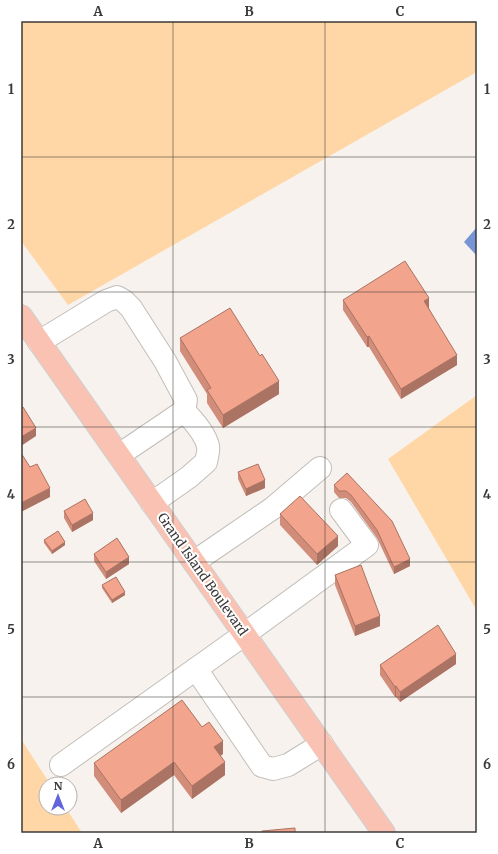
<svg xmlns="http://www.w3.org/2000/svg" width="498" height="854" viewBox="0 0 498 854" font-family="Merriweather,serif">
<style>
.green{fill:#ffd7a6}
.water{fill:#7795d4}
.lines{fill:none;stroke-linecap:round;stroke-linejoin:round}
.minor-casing{stroke:#c2beb9;stroke-width:24}
.major-casing{stroke:#d0d0cf;stroke-width:24}
.minor{stroke:#fff;stroke-width:22}
.major{stroke:#fac2b3;stroke-width:22}
.wall{fill:#d18d79}
.shaded-wall{fill:#aa7363}
.building{fill:#f3a48d;stroke:#aa7363}
.grid{fill:none;stroke:#3c3a38;stroke-width:1;stroke-opacity:0.55}
.labels{text-anchor:middle;stroke-width:4;stroke-linejoin:round;paint-order:stroke}
.street-label{font-size:13px;fill:#3c3a38;stroke:#fff}
.neatline{fill:none;stroke:#3c3a38;stroke-width:1.5}
.grid-label{font-size:13px;text-anchor:middle;font-weight:bold;fill:#3c3a38}
</style>
<rect width="100%" height="100%" fill="#f7f2ee"/>
<g class="green">
<path d="M21 21H477V72L68 305 21 241Z"/>
<path d="M477 395V611L388 459Z"/>
<path d="M21 739 50 784H46V808H66L82 833H21Z"/>
</g>
<path class="water" d="M477 227V256L464 242Z"/>
<g class="lines">
<defs>
<g id="minor">
<path d="M39 342 106 301 117 297 124 301 131 308 165 361 186 400 184 411"/>
<path d="M119 455 184 411C193 420 205 434 208 446 209 451 207 457 206 462L189 477 152 503"/>
<path d="M194 562 273 508 320 468"/>
<path d="M196 669 262 766 273 769 288 765 322 744"/>
<path d="M61 765 245 634 367 545 341 510"/>
</g>
<path id="major" d="M21 316 384 833"/>
</defs>
<use href="#minor" class="minor-casing"/>
<use href="#major" class="major-casing"/>
<use href="#minor" class="minor"/>
<use href="#major" class="major"/>
</g>
<g class="wall">
<path d="M343 300 429 308 457 365 401 399 369 347H367L343 310Z"/>
<path d="M180 338 279 394 223 428 207 403V394L180 351Z"/>
<path d="M238 472 265 488 246 496 238 479Z"/>
<path d="M347 473 410 566 394 574 377 538 351 502 346 498H339L334 492V485Z"/>
<path d="M64 511 93 520 72 532 64 518Z"/>
<path d="M280 514 338 546 317 565 280 525Z"/>
<path d="M44 540 65 545 52 554 44 543Z"/>
<path d="M94 554 129 564 106 579 94 561Z"/>
<path d="M335 575 380 626 355 636 335 585Z"/>
<path d="M102 585 125 595 112 603 102 588Z"/>
<path d="M456 664 400 702 396 697H395L380 675V665Z"/>
<path d="M202 727 223 754 221 755 225 775 192 799 174 775 121 813 94 776V763Z"/>
</g>
<g class="shaded-wall">
<path d="M429 298V308L424 311V301Z"/>
<path d="M369 336V347H367V337Z"/>
<path d="M457 355V365L401 399V389Z"/>
<path d="M279 381V394L223 428V415Z"/>
<path d="M36 428V436L21 446V437Z"/>
<path d="M265 480V488L246 496V489Z"/>
<path d="M50 488V497L21 512V503Z"/>
<path d="M93 513V520L72 532V525Z"/>
<path d="M338 536V546L317 565V554Z"/>
<path d="M65 542V545L52 554V551Z"/>
<path d="M129 557V564L106 579V572Z"/>
<path d="M410 559V566L394 574V567Z"/>
<path d="M125 592V595L112 603V600Z"/>
<path d="M380 616V626L355 636V626Z"/>
<path d="M456 654V664L400 702V692Z"/>
<path d="M396 686V697H395V687Z"/>
<path d="M223 741V754L214 760V747Z"/>
<path d="M174 762V775L121 813V800Z"/>
<path d="M225 762V775L192 799V786Z"/>
</g>
<g class="building">
<path d="M405 261 429 298 424 301 457 355 401 389 369 336 367 337 343 300Z"/>
<path d="M230 308 260 356 262 354 279 381 223 415 207 390 211 388 180 338Z"/>
<path d="M23 407 36 428 21 437V408Z"/>
<path d="M21 453 30 467 37 464 50 488 21 503Z"/>
<path d="M258 464 265 480 246 489 238 472Z"/>
<path d="M347 473 392 521 410 559 394 567 377 530 351 495 346 491H339L334 485Z"/>
<path d="M300 496 338 536 317 554 280 514Z"/>
<path d="M85 499 93 513 72 525 64 511Z"/>
<path d="M58 531 65 542 52 551 44 540Z"/>
<path d="M117 538 129 557 106 572 94 554Z"/>
<path d="M361 565 380 616 355 626 335 575Z"/>
<path d="M116 577 125 592 112 600 102 585Z"/>
<path d="M438 625 456 654 400 692 396 686 395 687 380 665Z"/>
<path d="M182 700 202 727 209 722 223 741 214 747 225 762 192 786 174 762 121 800 94 763Z"/>
<path d="M295 828V833H262V831Z"/>
</g>
<path class="grid" d="M173 21V833M325 21V833M21 157H477M21 292H477M21 427H477M21 562H477M21 697H477"/>
<g class="labels">
<g class="street-label">
<text transform="translate(203 574) rotate(55)" y="5">Grand Island Boulevard</text>
</g>
</g>
<rect width="498" height="854" fill="none" stroke="#ffffff" stroke-width="44"/>
<g transform="translate(58 796)"><circle r="19" fill="#ffffff" stroke="#b1b0af"/>
<path d="M0-3L7 15L0 10L-7 15Z" fill="#6363dc"/>
<text y="-6" font-size="11" font-weight="bold" text-anchor="middle" fill="#3c3a38">N</text>
</g>
<rect x="22" y="22" width="454" height="810" class="neatline"/>
<g class="grid-label">
<text x="98" y="16">A</text>
<text x="249" y="16">B</text>
<text x="400" y="16">C</text>
<text x="11" y="94">1</text>
<text x="487" y="94">1</text>
<text x="11" y="229">2</text>
<text x="487" y="229">2</text>
<text x="11" y="364">3</text>
<text x="487" y="364">3</text>
<text x="11" y="499">4</text>
<text x="487" y="499">4</text>
<text x="11" y="634">5</text>
<text x="487" y="634">5</text>
<text x="11" y="769">6</text>
<text x="487" y="769">6</text>
<text x="98" y="848">A</text>
<text x="249" y="848">B</text>
<text x="400" y="848">C</text>
</g>
</svg>
